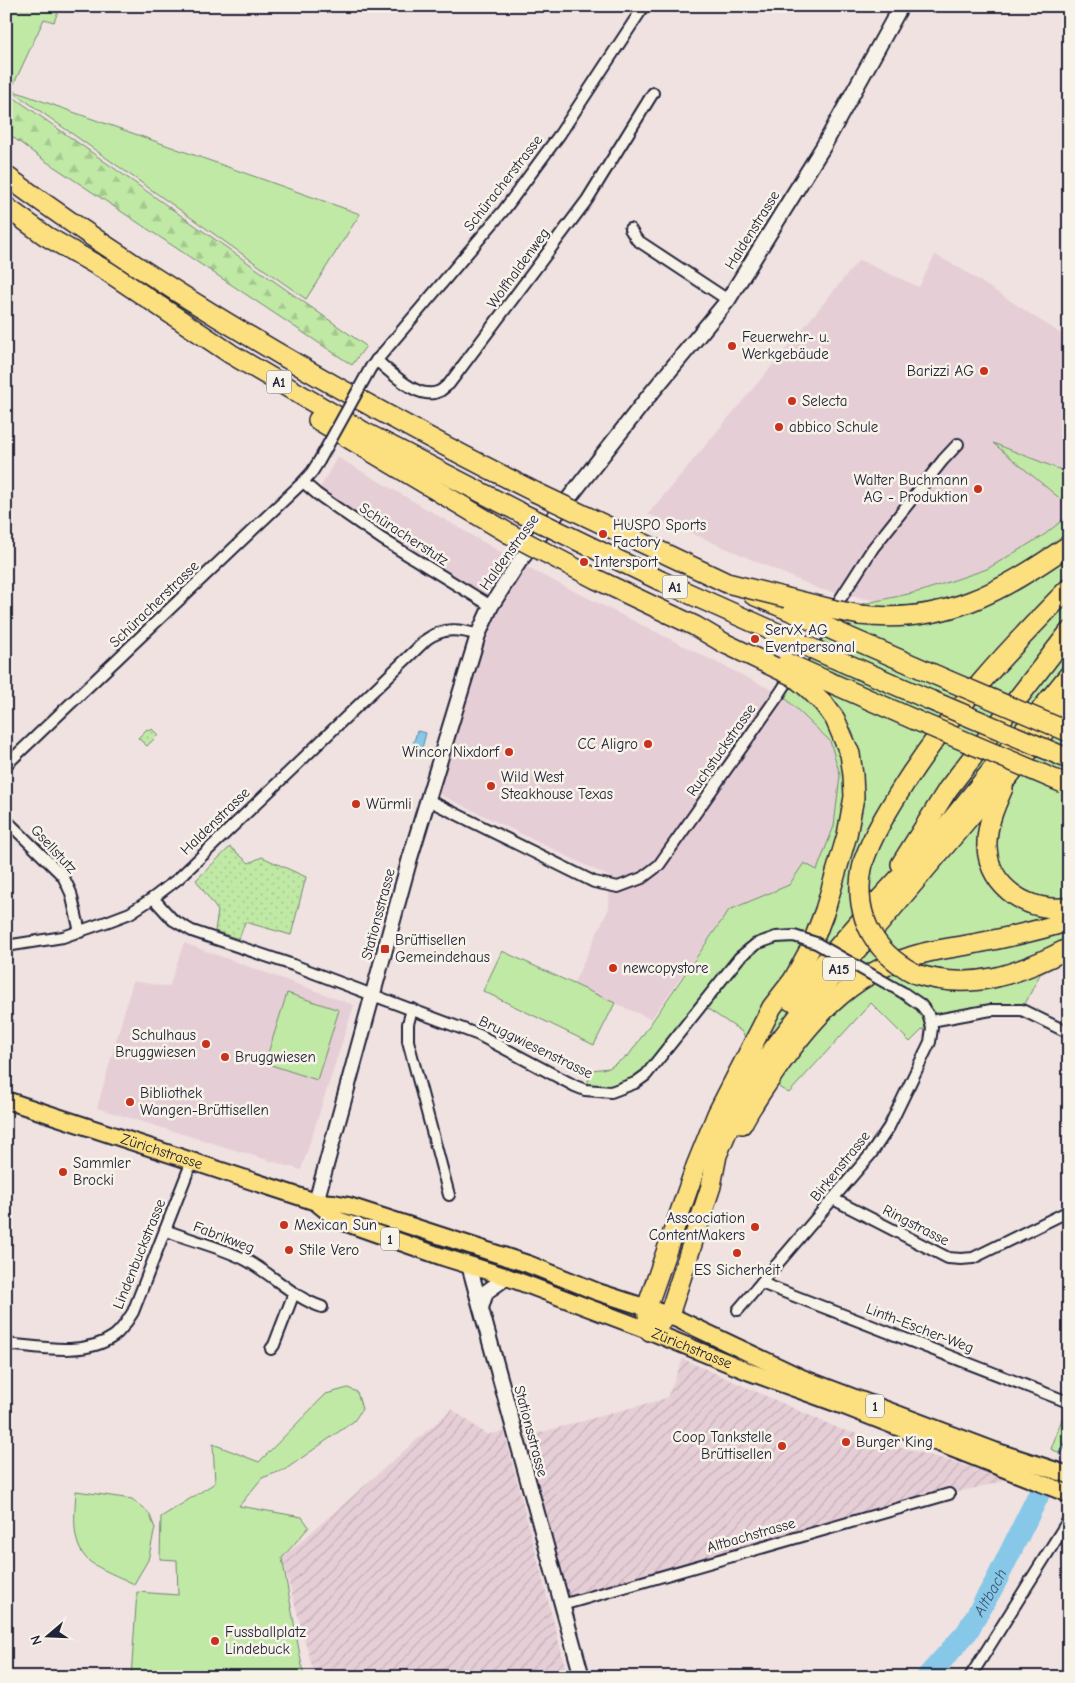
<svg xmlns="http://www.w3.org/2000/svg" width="1075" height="1683" viewBox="0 0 1075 1683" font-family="'Comic Neue',sans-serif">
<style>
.built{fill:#e6ced6}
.industrial{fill:url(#industrial-furrows)}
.grass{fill:#c0e9a5;stroke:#718670}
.forest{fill:url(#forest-firs);stroke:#718670}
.park{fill:url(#park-dots);stroke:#718670}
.water{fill:url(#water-ripples);stroke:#5f86a3}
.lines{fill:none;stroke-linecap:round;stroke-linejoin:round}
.stream{stroke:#5f86a3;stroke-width:4}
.river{stroke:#87c8e8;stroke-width:22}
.street-casing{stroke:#22223b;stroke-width:14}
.secondary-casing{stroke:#22223b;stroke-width:18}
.primary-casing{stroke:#22223b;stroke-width:20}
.highway-casing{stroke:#22223b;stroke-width:22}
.street{stroke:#f7f3e8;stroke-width:10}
.secondary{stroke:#f7f3e8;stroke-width:14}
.primary{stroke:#fce080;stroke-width:16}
.highway{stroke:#fce080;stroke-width:19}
.street-bridge-casing{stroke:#22223b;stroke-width:14;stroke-linecap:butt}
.highway-bridge-casing{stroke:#22223b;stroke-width:22;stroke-linecap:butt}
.street-bridge{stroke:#f7f3e8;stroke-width:10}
.highway-bridge{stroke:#fce080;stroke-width:19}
.poi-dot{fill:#c8321e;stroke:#f7f3e8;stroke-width:2}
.labels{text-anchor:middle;stroke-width:5;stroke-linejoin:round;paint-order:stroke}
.shield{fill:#f7f3e8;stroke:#62616f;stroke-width:1}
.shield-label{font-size:14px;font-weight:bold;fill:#22223b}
.street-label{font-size:15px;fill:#22223b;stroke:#f7f3e8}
.poi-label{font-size:15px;fill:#22223b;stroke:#f7f3e8;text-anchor:start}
.water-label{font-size:16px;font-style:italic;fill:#40546f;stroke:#f7f3e8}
</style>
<defs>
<pattern id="industrial-furrows" width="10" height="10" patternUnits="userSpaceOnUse" patternTransform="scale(1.25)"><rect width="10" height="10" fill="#e6ced6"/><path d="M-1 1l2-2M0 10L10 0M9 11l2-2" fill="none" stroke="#c5b1b9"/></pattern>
<pattern id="forest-firs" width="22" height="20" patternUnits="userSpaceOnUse" patternTransform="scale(1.25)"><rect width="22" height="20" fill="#c0e9a5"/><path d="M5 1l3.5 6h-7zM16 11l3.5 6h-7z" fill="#a5c88f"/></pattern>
<pattern id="park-dots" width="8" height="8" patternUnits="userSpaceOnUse" patternTransform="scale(1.25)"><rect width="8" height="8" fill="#c0e9a5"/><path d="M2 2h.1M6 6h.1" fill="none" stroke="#a5c88f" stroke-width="1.8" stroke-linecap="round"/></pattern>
<pattern id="water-ripples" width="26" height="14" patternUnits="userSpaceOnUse" patternTransform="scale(1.25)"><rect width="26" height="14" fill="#87c8e8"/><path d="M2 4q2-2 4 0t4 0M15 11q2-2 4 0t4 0" fill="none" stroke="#74acc8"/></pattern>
</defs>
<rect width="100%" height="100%" fill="#efe2e0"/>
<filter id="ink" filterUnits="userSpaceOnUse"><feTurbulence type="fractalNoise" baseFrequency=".02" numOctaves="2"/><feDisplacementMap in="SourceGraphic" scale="10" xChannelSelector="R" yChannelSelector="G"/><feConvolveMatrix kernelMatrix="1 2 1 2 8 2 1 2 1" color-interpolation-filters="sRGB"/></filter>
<g filter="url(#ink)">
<g class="built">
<path d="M935 255 958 267 1069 339V473L995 444 1069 506V515L1044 535 987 569 922 591 877 601 819 589 648 514 777 360 859 260 919 287Z"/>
<path d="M337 457 528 568 784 696 830 741 840 775 834 826 817 871 804 863 789 885 729 910 651 1019 573 985 609 908 610 877 437 793 477 667 499 607 317 494Z"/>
<path d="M184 943 354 1005 301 1170 97 1108 133 981 169 987Z"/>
</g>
<g class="industrial">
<path d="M683 1359 840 1429 1004 1477 1001 1482 949 1494 562 1605 517 1439 667 1398Z"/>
<path d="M452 1409 487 1435 504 1431 568 1677H315L282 1558Z"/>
</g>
<g class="grass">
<path d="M6 6H60L54 22 44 19 11 90 360 214 306 299 6 87Z"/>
<path d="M993 443 1069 473V506Z"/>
<path d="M1069 515V960L1040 974 1022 1010 931 1021 910 1042 871 1003 789 1093 780 1088 741 1031 702 1005 655 1065 623 1089 585 1090 592 1070 609 1068 629 1055 729 910 789 885 804 863 817 870 834 826 840 775 830 741 780 693 835 610 922 591 987 569 1044 535Z"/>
<path d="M502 951 615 1003 594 1045 483 991Z"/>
<path d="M287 993 339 1010 317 1080 265 1063Z"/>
<path d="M348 1388 357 1392 362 1409 354 1421 286 1469 262 1478 239 1506 302 1517 309 1527 282 1558 304 1677H131L137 1592 178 1595 177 1560 160 1559 161 1517 215 1483 213 1444 259 1462 326 1394Z"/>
<path d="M1069 1400V1442L1060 1453 1051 1449Z"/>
<path d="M76 1491 132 1499 149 1513 155 1528 148 1560 134 1584C122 1578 99 1569 89 1561 70 1544 75 1514 76 1491Z"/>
</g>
<path class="forest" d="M6 92 366 346 352 365 38 156 6 132Z"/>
<g class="park">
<path d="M147 729 150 731 152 729 158 735 147 746 138 738Z"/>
<path d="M230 847 249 863 262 857 306 877 291 935 245 922 239 939 215 931 218 911 196 880Z"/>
</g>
<path class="water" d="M417 731 426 733 422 748 413 745Z"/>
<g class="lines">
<path class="stream" d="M1060 1453 1069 1437"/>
<path class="river" id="s1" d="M927 1677 967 1632 995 1583 1038 1496"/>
<defs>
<g id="street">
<path d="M630 229 637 240 728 300"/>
<path d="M376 360C391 372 419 402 440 391 443 389 446 386 449 384L587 200 653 93"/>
<path d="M371 367 504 210 560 134 644 6"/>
<path d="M303 482 317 494 382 539 491 606"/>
<path d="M6 765 303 482 312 472 319 461"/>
<path d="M428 800 594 882 618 887 642 878 659 865 780 693 873 548 943 460 958 444"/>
<path d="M6 820 63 876 71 893 80 932"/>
<path d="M153 898 173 920 192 931 293 965 479 1035 575 1086 585 1090 611 1092 635 1083 646 1075 739 958 756 944 776 937"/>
<path d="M6 946 63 937 109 921 130 913 153 898 179 878 427 639C444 627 460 629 478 635"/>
<path d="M412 1009 408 1024V1041L449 1195"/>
<path d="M931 1021 991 1010H1022L1069 1033"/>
<path d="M833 1199 948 1258 961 1259 973 1258 1069 1211"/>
<path d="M165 1230C192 1241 221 1247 246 1260 272 1274 294 1298 322 1307"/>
<path d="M761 1283 1068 1402"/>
<path d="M738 1310 871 1154 889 1127 930 1042 932 1028 928 1014 921 1005 902 992"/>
<path d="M6 1344C39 1347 85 1357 114 1336 122 1330 128 1320 133 1312L192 1161"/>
<path d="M271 1349 274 1345 294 1293"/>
<path d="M562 1605 949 1494"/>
<path d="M970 1677 1069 1519"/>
</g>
<g id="secondary">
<path d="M316 1202 410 858 478 635 491 606 519 562 648 397 728 300 823 147 901 6"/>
<path d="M469 1265 582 1677"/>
<path d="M481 1308 486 1292 507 1277"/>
</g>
<g id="primary">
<path id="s2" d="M6 1100 316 1202 334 1203 349 1206 528 1264 598 1292 669 1315 802 1378 995 1451 1069 1475"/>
<path id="s3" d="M316 1202 338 1220 443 1257 507 1277 650 1331 750 1372 844 1406 1069 1494"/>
</g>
<g id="highway">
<path d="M6 176C173 298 351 400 535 492"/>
<path d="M6 207 46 236 107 271 231 354 364 432 521 513"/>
<path d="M318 420 508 533"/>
<path d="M753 595 793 612"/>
<path d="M860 615C944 625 1001 592 1069 545"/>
<path d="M846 636 947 680"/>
<path d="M831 657 930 700"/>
<path d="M818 677 915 720"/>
<path d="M1003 788C995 806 986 826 987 847 989 888 1030 914 1069 907"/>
<path d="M864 860C874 832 890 807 905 783 952 710 1008 650 1069 588"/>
<path d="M901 864 948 789 1069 632"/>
<path d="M916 974C972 992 1019 974 1069 948"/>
<path d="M791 1001 877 902 941 833 1069 675"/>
<path d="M742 1124C751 1106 763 1090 774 1073 809 1022 849 975 910 957 930 950 952 948 973 944 1005 938 1037 931 1069 921"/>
<path d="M650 1331 669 1315 711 1186 717 1155 737 1108 764 1061 804 1009 868 937 973 813 1008 777 1069 701"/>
<path d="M650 1331 647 1307 696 1166 717 1114 772 1007 793 980 811 947 825 910 847 835 854 797 853 775 850 754 835 719 824 704 809 689"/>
</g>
</defs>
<use href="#street" class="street-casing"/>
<use href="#secondary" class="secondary-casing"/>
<use href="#primary" class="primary-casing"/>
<use href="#highway" class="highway-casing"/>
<use href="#street" class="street"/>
<use href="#secondary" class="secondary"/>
<use href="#primary" class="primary"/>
<use href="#highway" class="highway"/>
<defs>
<g id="street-bridge">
<path d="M319 461 371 367"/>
<path d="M776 937 794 936 816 943 902 992"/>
</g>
<g id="highway-bridge">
<path d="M535 492 727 583 835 610 860 615"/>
<path d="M521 513 661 581 831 657"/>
<path d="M508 533 596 579 695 626 724 643 793 676 809 689"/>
<path d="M793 612 846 636"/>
<path d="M787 663 818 677"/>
<path d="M947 680 1069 732"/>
<path d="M930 700 1069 759"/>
<path d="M915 720 1063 783"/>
<path d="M864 860C851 909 870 951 916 974"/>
</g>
</defs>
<use href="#street-bridge" class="street-bridge-casing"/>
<use href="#highway-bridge" class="highway-bridge-casing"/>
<use href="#street-bridge" class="street-bridge"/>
<use href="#highway-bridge" class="highway-bridge"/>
</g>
</g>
<g class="poi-dot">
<circle cx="732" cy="346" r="5"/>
<circle cx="984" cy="371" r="5"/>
<circle cx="792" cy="401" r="5"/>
<circle cx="779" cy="427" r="5"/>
<circle cx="978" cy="489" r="5"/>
<circle cx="603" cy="534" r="5"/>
<circle cx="584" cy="562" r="5"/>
<circle cx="755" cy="639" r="5"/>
<circle cx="648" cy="744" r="5"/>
<circle cx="509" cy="752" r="5"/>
<circle cx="491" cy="786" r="5"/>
<circle cx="356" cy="804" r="5"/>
<rect x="380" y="944" width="10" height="10" rx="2.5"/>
<circle cx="613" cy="968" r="5"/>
<circle cx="206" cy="1044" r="5"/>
<circle cx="225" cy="1057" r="5"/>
<circle cx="130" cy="1102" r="5"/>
<circle cx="63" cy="1172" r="5"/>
<circle cx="284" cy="1225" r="5"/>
<circle cx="755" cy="1227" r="5"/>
<circle cx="289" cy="1250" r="5"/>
<circle cx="737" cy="1253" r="5"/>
<circle cx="846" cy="1442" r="5"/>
<circle cx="782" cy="1446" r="5"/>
<circle cx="215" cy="1641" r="5"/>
</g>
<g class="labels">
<g class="shield">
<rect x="266.5" y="370.5" width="25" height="23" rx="4"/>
<rect x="662.5" y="575.5" width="25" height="23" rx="4"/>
<rect x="823" y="957.5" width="32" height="23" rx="4"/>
<rect x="381" y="1227.5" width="18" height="23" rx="4"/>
<rect x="866" y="1394.5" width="18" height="23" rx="4"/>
</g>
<g class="shield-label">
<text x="279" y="387">A1</text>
<text x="675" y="592">A1</text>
<text x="839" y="974">A15</text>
<text x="390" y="1244">1</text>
<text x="875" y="1411">1</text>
</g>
<g class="street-label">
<text transform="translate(503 183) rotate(-52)" y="5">Schüracherstrasse</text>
<text transform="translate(752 230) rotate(-58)" y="5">Haldenstrasse</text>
<text transform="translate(518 268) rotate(-54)" y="5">Wolfhaldenweg</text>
<text transform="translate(404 534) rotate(33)" y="5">Schüracherstutz</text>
<text transform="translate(509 552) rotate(-54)" y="5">Haldenstrasse</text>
<text transform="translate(154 604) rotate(-44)" y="5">Schüracherstrasse</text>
<text transform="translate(721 750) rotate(-55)" y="5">Ruchstuckstrasse</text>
<text transform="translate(215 821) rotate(-44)" y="5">Haldenstrasse</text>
<text transform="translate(54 849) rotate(47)" y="5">Gsellstutz</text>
<text transform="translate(378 914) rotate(-75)" y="5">Stationsstrasse</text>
<text transform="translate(536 1047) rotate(26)" y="5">Bruggwiesenstrasse</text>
<text dy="5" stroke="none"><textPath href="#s2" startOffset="164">Zürichstrasse</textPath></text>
<text transform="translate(840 1166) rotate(-51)" y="5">Birkenstrasse</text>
<text transform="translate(916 1225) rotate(27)" y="5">Ringstrasse</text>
<text transform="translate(224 1237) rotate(21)" y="5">Fabrikweg</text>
<text transform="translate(139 1254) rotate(-68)" y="5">Lindenbuckstrasse</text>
<text transform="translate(920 1328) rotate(21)" y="5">Linth-Escher-Weg</text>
<text dy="5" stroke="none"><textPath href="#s3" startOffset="405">Zürichstrasse</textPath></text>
<text transform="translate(531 1431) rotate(75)" y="5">Stationsstrasse</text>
<text transform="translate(751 1535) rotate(-16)" y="5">Altbachstrasse</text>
</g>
<g class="poi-label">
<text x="742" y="342">Feuerwehr- u.<tspan x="742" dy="17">Werkgebäude</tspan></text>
<text x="974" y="376" text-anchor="end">Barizzi AG</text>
<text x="802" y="406">Selecta</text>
<text x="789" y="432">abbico Schule</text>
<text x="968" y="485" text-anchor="end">Walter Buchmann<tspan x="968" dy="17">AG - Produktion</tspan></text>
<text x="613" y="530">HUSPO Sports<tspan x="613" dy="17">Factory</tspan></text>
<text x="594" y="567">Intersport</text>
<text x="765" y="635">ServX AG<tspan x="765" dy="17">Eventpersonal</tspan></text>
<text x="638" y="749" text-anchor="end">CC Aligro</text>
<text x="499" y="757" text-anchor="end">Wincor Nixdorf</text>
<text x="501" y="782">Wild West<tspan x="501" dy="17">Steakhouse Texas</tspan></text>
<text x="366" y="809">Würmli</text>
<text x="395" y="945">Brüttisellen<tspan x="395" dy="17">Gemeindehaus</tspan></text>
<text x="623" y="973">newcopystore</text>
<text x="196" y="1040" text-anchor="end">Schulhaus<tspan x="196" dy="17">Bruggwiesen</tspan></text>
<text x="235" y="1062">Bruggwiesen</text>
<text x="140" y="1098">Bibliothek<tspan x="140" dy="17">Wangen-Brüttisellen</tspan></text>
<text x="73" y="1168">Sammler<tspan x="73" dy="17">Brocki</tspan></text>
<text x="745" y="1223" text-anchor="end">Asscociation<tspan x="745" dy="17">ContentMakers</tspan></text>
<text x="294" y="1230">Mexican Sun</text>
<text x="299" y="1255">Stile Vero</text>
<text x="737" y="1275" text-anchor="middle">ES Sicherheit</text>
<text x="772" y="1442" text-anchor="end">Coop Tankstelle<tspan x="772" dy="17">Brüttisellen</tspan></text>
<text x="856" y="1447">Burger King</text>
<text x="225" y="1637">Fussballplatz<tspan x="225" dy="17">Lindebuck</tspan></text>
</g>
<g class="water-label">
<text dy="6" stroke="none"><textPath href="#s1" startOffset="106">Altbach</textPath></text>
</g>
</g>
<rect width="1075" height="1683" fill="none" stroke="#f7f3e8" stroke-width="25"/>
<rect x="12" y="12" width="1050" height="1658" fill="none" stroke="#22223b" stroke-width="2" filter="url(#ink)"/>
<g transform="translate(48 1636) rotate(251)" stroke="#f7f3e8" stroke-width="4" paint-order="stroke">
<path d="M0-4L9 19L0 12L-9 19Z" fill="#22223b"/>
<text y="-8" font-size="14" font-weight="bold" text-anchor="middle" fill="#22223b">N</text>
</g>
</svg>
